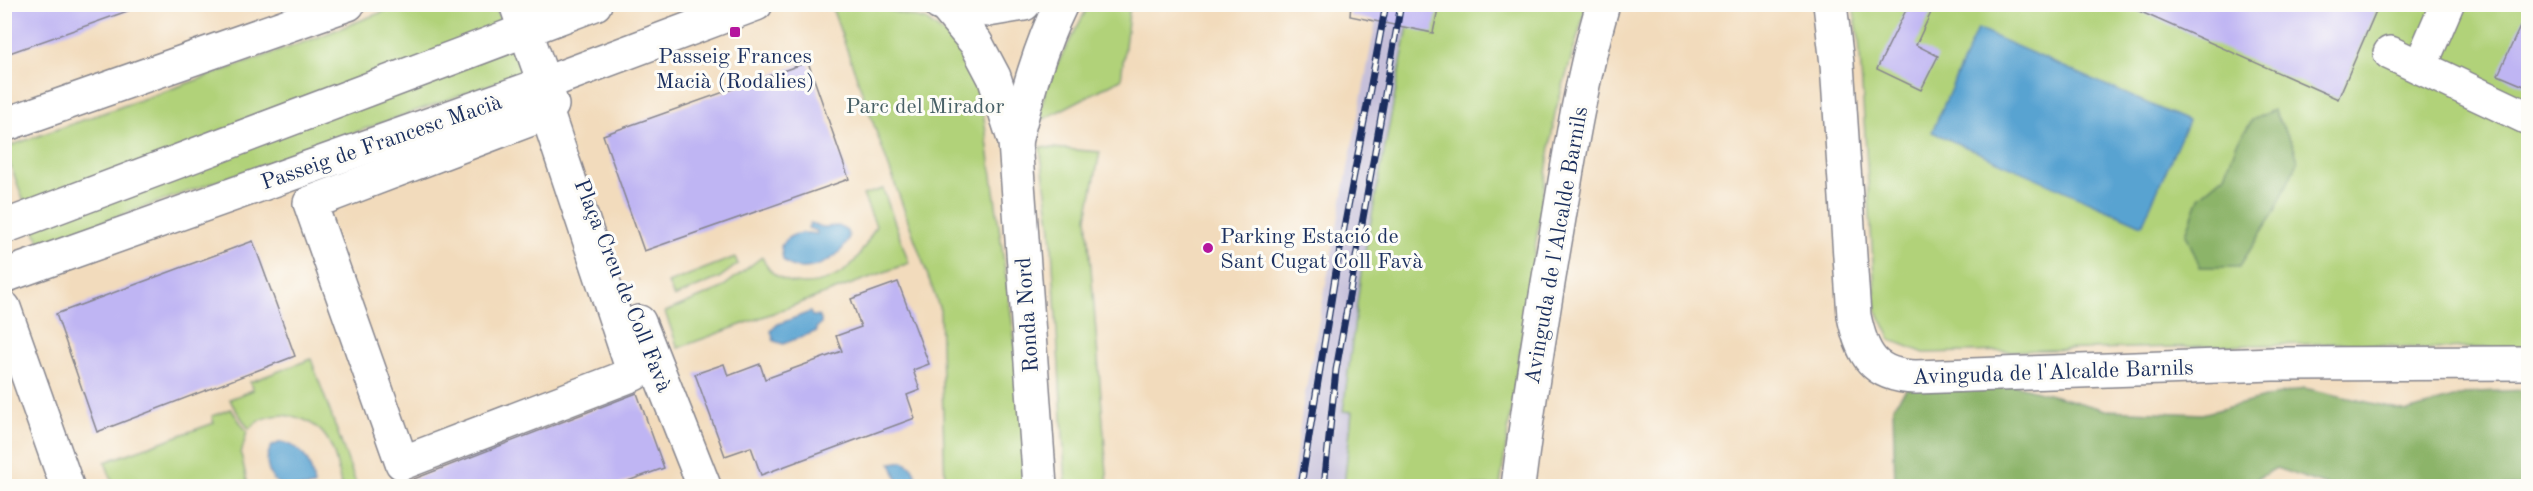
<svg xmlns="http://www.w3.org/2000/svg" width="2533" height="491" viewBox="0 0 2533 491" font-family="'Old Standard TT',serif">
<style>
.industrial{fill:#c6c0da}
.green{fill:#b1d279;stroke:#66806c;stroke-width:1.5}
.forest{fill:#8cb469;stroke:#547264;stroke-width:1.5}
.water{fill:#59a3d1;stroke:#3a6998;stroke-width:1.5}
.building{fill:#bfb5f3}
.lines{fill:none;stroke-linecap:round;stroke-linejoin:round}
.minor-casing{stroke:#86858d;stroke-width:36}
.major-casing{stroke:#86858d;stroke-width:36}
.minor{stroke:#fff;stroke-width:33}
.major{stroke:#fff;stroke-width:33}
.rail-casing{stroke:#1b2f5e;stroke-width:7}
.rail{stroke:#fdfcf7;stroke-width:4.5;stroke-dasharray:14;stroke-linecap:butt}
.poi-dot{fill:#b5179e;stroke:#fdfcf7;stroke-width:2}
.labels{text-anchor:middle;stroke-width:6;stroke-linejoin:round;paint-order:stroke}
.poi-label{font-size:22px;fill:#1b2f5e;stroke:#fdfcf7}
.park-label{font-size:22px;fill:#486066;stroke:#fdfcf7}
.street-label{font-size:22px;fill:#1b2f5e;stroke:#fdfcf7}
</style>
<rect width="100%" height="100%" fill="#fdfcf7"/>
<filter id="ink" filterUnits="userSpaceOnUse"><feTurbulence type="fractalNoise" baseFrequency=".0167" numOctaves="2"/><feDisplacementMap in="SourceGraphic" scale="12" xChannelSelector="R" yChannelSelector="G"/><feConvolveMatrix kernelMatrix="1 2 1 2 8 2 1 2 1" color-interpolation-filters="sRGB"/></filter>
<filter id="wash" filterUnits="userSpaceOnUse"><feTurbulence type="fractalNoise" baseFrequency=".008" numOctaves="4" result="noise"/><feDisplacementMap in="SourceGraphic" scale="24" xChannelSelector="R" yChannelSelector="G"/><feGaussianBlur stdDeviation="1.35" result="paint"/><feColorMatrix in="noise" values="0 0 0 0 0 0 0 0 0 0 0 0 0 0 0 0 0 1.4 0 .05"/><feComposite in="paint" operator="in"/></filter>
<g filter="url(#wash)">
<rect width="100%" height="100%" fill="#f2dbbc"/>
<path class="industrial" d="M1379 5 1407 27 1361 273 1343 410 1352 412 1344 486H1292L1303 405Z"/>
<g class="green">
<path d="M400 5H495L523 73 40 244 4 148 313 39Z"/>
<path d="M831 5H869L926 20 961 47 982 104 1035 486H945L940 310Z"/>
<path d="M1089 5H1130L1121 79 1038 122 1047 83Z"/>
<path d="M1412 5H1587L1555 113 1500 486H1344L1352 412 1343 411 1361 273Z"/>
<path d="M1853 5H2528V347L2428 349 2351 343 1924 353 1891 340 1876 309 1859 39Z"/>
<path d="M1040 147 1100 152 1087 217 1108 486H1066L1051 230Z"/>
<path d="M883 189 909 263 678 348 665 312 720 289 762 257C776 293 826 290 851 265 862 254 869 239 876 226L863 195Z"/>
<path d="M735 257 738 264 719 278 674 297 668 283Z"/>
<path d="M311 359 357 486H341C338 470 336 452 326 437 309 413 269 407 249 429L232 404 230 399 253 390 250 382Z"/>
<path d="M231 409 247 432 241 454 248 486H114L105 462 214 423 212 416Z"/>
</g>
<g class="forest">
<path d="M2273 110 2293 144 2298 161 2274 213 2239 267H2200L2186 234 2199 197 2225 175 2237 143 2252 120Z"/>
<path d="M2015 385 2106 410 2202 414 2304 388 2407 411 2475 392 2528 390V486H2329L2276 468 2244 486H1895L1893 406 1909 386Z"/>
</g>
<g class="water">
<path d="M1977 29 2188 121 2142 225 1932 132Z"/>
<path d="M810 223C814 224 820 227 824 227 836 227 844 222 849 236 844 259 801 280 783 260L781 246C789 232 803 232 817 234V231L808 228Z"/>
<path d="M810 312 812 316H818L821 319V324L816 328 817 331 783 344 774 341 771 331 776 325Z"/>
<path d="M281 442C305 447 312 465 314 486 305 487 293 489 285 486 267 482 263 459 272 446Z"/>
<path d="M904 461 912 467 921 486H900L891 463Z"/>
</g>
<g id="blocks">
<g class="building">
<path d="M4 4H136V8L4 55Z"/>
<path d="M1351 4H1439L1433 33 1350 16Z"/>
<path d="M1909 4H1935L1916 45 1938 56 1921 90 1877 69Z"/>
<path d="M2123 4H2379L2338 99Z"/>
<path d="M2529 7V88L2498 75Z"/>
<path d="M808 62 849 179 644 251 603 135Z"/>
<path d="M253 241 295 356 97 432 56 314Z"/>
<path d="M898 282 929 364 913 370 920 390 907 395 915 418 761 475 751 447 725 456 695 374 724 364 728 376 760 364 765 379 842 351 836 336 861 327 851 299Z"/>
<path d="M637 393 664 468 614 486H382V483L393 479 399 482 409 481Z"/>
</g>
</g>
</g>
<g filter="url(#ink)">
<use href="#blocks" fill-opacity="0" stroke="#86858d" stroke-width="1.5"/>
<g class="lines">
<defs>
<g id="minor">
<path d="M516 4 552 105"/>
<path d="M1830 4 1837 64 1854 316C1862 354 1873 376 1916 377L2273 364 2528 363"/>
<path d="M2390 53 2528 118"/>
<path d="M2420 67 2447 4"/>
<path d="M547 113 634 374 402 463 310 203Z"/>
<path d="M4 125 348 4"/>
<path d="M4 227 595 4"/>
<path d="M4 276 543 84 756 4"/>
<path d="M4 308 67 486"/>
<path d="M639 322 704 486"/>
<path d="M1518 486C1529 399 1543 311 1558 224 1570 150 1582 77 1603 4"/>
</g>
<g id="major">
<path d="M940 4 988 10 1024 4"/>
<path d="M946 7 976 43 994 77 1015 142 1040 486"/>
<path d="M1015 142C1027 95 1039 49 1061 4"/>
</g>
</defs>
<use href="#minor" class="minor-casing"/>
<use href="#major" class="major-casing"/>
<use href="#minor" class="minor"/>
<use href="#major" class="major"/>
<defs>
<g id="rail">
<path d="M1301 486 1336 271 1386 4"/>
<path d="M1324 486 1336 370 1401 4"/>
</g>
</defs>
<use href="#rail" class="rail-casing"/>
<use href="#rail" class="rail"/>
</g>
</g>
<g class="poi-dot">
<rect x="729" y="26" width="12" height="12" rx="3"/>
<circle cx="1208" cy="248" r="6"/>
</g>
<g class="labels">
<g class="poi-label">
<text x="735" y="63">Passeig Frances<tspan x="735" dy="25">Macià (Rodalies)</tspan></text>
<text x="1220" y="243" text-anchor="start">Parking Estació de<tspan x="1220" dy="25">Sant Cugat Coll Favà</tspan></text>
</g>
<g class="park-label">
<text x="925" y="113">Parc del Mirador</text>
</g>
<g class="street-label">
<text transform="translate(381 141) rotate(-19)" y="8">Passeig de Francesc Macià</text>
<text transform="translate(1555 245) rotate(-80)" y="8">Avinguda de l'Alcalde Barnils</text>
<text transform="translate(624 285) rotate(68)" y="8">Plaça Creu de Coll Favà</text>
<text transform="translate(1026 315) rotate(-94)" y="8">Ronda Nord</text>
<text transform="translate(2053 371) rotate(-2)" y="8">Avinguda de l'Alcalde Barnils</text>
</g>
</g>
<rect width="2533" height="491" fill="none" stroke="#fdfcf7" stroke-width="24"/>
</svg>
